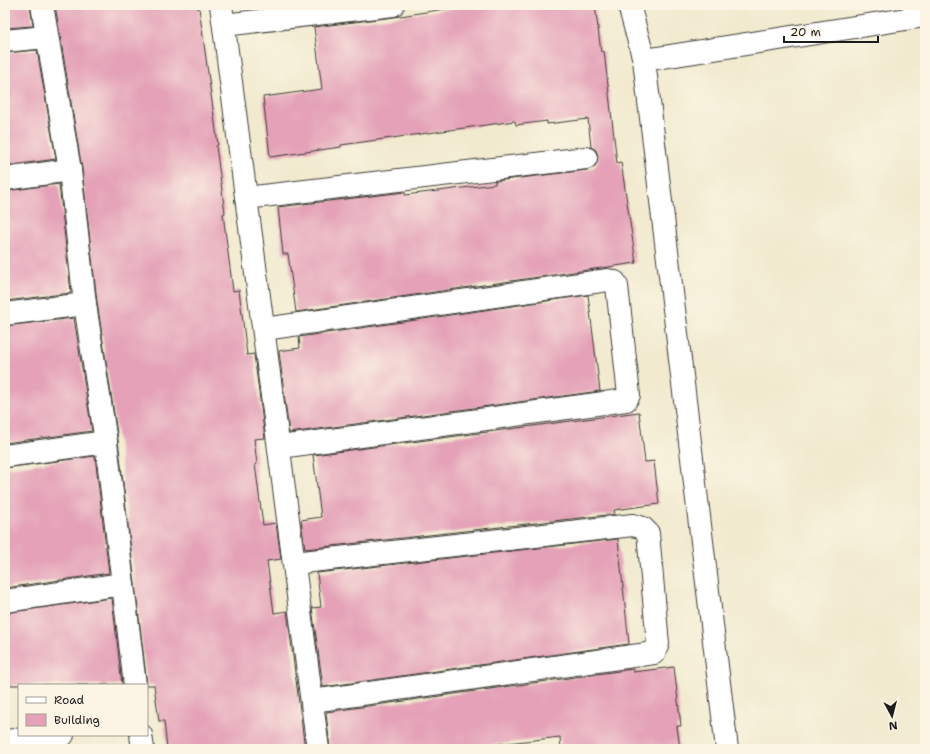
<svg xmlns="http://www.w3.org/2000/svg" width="930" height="754" viewBox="0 0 930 754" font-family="'Shantell Sans',sans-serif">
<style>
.building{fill:#e4a1b7}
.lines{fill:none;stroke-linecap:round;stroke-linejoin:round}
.minor-casing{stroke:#3c3b37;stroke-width:24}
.minor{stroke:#fff;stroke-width:22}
</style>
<rect width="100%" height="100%" fill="#fcf5e5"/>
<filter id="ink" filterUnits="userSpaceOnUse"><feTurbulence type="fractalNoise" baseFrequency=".025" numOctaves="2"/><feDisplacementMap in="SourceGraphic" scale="8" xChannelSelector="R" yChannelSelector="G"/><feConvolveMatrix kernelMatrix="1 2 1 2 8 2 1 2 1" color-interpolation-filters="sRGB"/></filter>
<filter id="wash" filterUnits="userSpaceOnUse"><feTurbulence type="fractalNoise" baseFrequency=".012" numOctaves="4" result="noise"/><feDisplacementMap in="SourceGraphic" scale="16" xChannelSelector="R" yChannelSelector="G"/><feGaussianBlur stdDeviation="0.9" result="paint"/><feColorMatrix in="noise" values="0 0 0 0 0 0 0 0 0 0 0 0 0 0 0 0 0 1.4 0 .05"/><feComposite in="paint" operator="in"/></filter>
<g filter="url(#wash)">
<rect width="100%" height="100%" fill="#f1eacf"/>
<g id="blocks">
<g class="building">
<path d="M5 5H30L33 26 5 28Z"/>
<path d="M55 5H196L197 8H199L218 145 216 146 225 213 223 214 233 291 239 290 247 355 254 354 265 438 254 439 257 464H255L263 525 276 523 281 559 267 561 274 613 287 611 305 749H167L164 721H159L154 685H147L118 440 97 302 82 169Z"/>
<path d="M470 5H595L601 52 604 51 617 163 621 162 636 263 296 312 288 254H283L278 207 405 192V195L495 184V181L587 170 593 168 597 163 598 156 596 150 591 147 588 119 547 124V121L516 125 515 121 341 145V147L270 157 263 97 322 89 314 27 394 17Z"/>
<path d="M37 50 56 159 5 166V53Z"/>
<path d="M59 184 71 293 5 301V191Z"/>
<path d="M588 295 600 391 289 433 279 351 300 348 299 337Z"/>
<path d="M74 318 92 431 5 443V326Z"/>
<path d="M639 412 645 462 654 461 659 504 614 510 615 514 305 549 301 520 321 517 313 455Z"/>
<path d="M95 456 109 573 5 588V468Z"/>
<path d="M618 539 629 644 323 687 312 608 321 607 317 573Z"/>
<path d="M112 598 122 685H5V613Z"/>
<path d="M674 667 681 726H677L680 749H561L560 737 455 749H330L326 712 633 669V672Z"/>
</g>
</g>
</g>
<g filter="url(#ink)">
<use href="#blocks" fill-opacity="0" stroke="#3c3b37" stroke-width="1"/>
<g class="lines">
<defs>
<g id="minor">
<path d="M42 5 70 170 85 304 106 442 135 685"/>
<path d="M221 5 318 749"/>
<path d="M629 5 644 60 727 749"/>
<path d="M224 25 393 5"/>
<path d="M5 41 46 37"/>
<path d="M644 60 925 16"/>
<path d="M5 179 70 170"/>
<path d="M246 198 586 158"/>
<path d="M5 314 85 304"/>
<path d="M264 329 608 280 615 282 617 286 629 395 626 400 280 447"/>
<path d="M5 456 106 442"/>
<path d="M294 563 633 525 643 528 648 533 658 644 654 653 312 701"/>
<path d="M5 601 123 584"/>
<path d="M141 735 143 749"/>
<path d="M5 741 63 735"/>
</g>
</defs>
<use href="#minor" class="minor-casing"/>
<use href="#minor" class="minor"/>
</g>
</g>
<rect width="930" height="754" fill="none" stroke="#fcf5e5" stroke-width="20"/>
<rect x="18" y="684" width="130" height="52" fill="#fcf5e5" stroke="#a29e95"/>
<rect x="26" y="697" width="20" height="6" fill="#ffffff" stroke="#a29e95"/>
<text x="54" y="704" font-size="12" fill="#1c1c1c">Road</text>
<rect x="26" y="714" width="20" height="12" fill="#e4a1b7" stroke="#a29e95"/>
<text x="54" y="724" font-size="12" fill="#1c1c1c">Building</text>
<g transform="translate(892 716) rotate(173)" stroke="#fcf5e5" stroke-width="3" paint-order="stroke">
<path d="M0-3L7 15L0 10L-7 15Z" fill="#1c1c1c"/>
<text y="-6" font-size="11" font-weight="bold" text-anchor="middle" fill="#1c1c1c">N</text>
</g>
<path d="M784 36v6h94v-6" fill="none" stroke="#1c1c1c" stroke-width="2"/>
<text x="790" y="36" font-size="12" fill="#1c1c1c" stroke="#fcf5e5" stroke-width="3" paint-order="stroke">20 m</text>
</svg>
